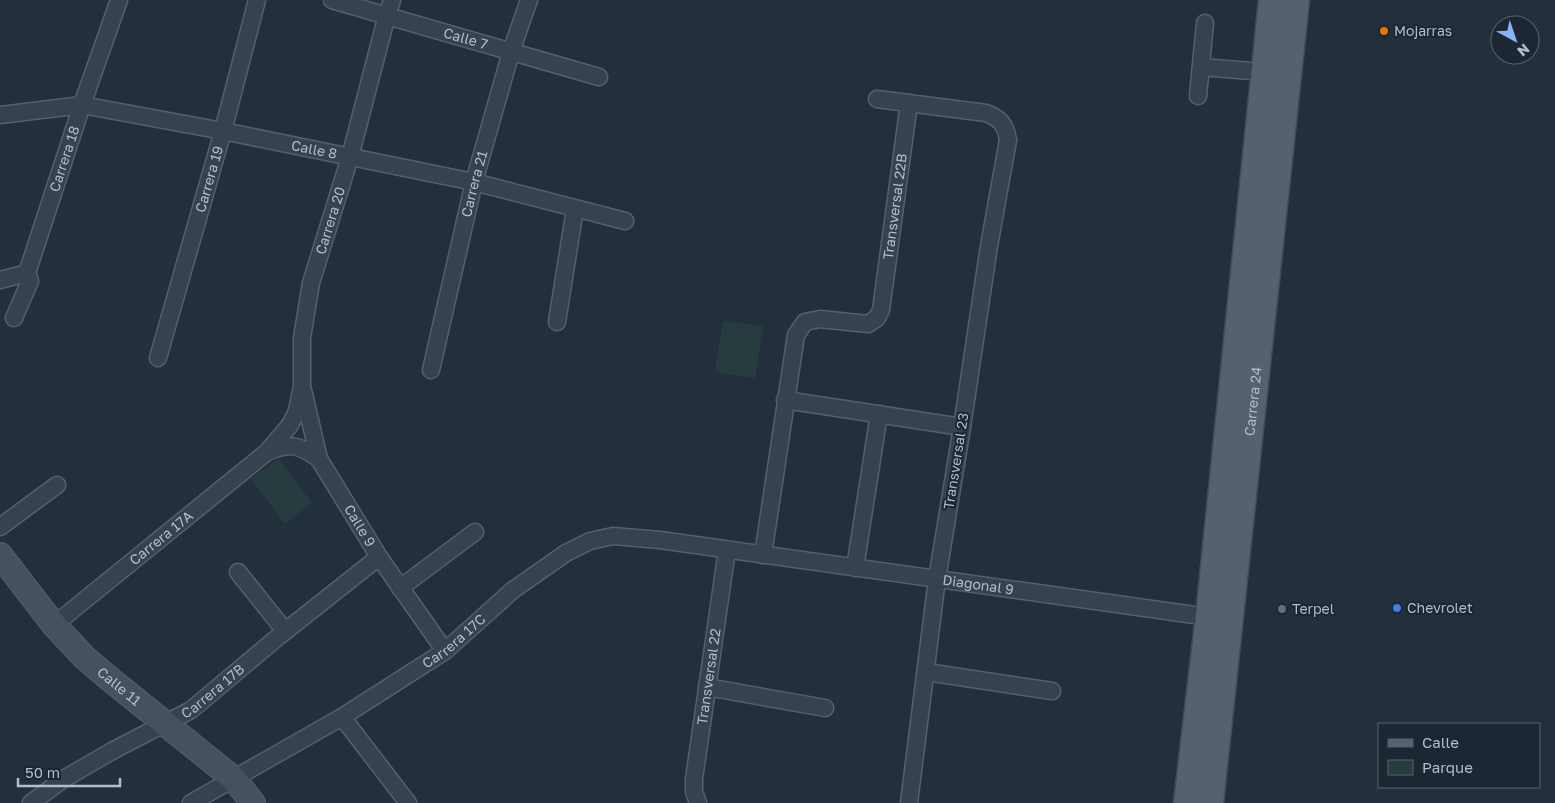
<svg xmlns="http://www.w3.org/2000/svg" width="1555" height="803" viewBox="0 0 1555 803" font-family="'Golos Text',sans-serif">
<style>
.green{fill:#263c3f}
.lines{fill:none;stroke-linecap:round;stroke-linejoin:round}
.street-casing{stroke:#565f6c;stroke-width:19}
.secondary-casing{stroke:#565f6c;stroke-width:26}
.primary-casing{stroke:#414a57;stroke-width:29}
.street{stroke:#38414e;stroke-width:16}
.secondary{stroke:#465061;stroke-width:24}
.primary{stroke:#56606e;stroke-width:26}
.food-dot{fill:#e8710a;stroke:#1d2633;stroke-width:2}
.shop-dot{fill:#3f7fe0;stroke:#1d2633;stroke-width:2}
.service-dot{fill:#5c6f8a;stroke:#1d2633;stroke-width:2}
.labels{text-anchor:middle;stroke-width:4;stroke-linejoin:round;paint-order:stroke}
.poi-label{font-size:14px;fill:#b4bcc9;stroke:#1d2633;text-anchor:start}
.street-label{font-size:14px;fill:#b4bcc9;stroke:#1d2633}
</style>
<rect width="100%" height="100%" fill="#242f3e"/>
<g class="green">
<path d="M723 321 763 326 755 378 715 372Z"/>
<path d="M278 458 312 503 285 524 251 479Z"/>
</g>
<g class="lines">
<defs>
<g id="street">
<path id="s1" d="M332 0 599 77"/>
<path d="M1201 67 1264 72"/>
<path d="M1198 96 1205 23"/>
<path d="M877 99 986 113C1000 118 1006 125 1008 140L989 246 962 427 937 579 909 803"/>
<path id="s2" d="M0 115 82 105 223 131 474 182 625 221"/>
<path d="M0 280 27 273"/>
<path id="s3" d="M14 318 30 281 27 273 82 105 119 0"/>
<path d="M557 322 575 209"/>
<path id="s4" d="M158 358 223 131 257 0"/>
<path id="s5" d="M431 370 474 182 511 52 529 0"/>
<path id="s6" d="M303 390 319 459 379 557 445 651"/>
<path d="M785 400 962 427"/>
<path d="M267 452C291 442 299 445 319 459"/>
<path d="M0 527 57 485"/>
<path id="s7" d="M763 555 796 335 805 322 820 319 868 324 877 318 881 310 909 103"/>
<path d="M855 568 879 414"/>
<path d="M238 572 285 631"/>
<path d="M400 588 475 532"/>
<path id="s8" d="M54 625 267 452 290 425 297 411 302 386V338L311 283 350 157 387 15 392 0"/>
<path d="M926 672 1052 691"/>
<path d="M707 687 825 708"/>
<path d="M342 717 408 803"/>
<path id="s9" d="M31 803 62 780 112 751 191 710 278 637 379 557"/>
<path id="s10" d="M191 803 342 717 445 651 513 590 566 553 590 541 613 536 660 540 1216 618"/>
<path id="s11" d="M698 803 694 792V779L727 550"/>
</g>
<g id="secondary">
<path id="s12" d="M0 555 54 625 85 658 111 680 234 779 253 803"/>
</g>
<g id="primary">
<path d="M1187 803 1209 616 1272 0"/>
<path id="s13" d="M1210 803 1296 0"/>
</g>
</defs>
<use href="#street" class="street-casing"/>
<use href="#secondary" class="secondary-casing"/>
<use href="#primary" class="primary-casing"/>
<use href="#street" class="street"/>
<use href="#secondary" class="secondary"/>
<use href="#primary" class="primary"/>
</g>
<circle class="food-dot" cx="1384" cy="31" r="5"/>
<circle class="shop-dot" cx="1397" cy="608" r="5"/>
<circle class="service-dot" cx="1282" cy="609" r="5"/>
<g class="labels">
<g class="poi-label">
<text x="1394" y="36">Mojarras</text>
<text x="1407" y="613">Chevrolet</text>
<text x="1292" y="614">Terpel</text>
</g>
<g class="street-label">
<text dy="5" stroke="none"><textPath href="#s1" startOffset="139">Calle 7</textPath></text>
<text dy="5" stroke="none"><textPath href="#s2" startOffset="319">Calle 8</textPath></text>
<text dy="5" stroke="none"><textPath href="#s3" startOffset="169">Carrera 18</textPath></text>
<text dy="5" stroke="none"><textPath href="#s4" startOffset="186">Carrera 19</textPath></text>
<text dy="5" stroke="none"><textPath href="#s5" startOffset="191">Carrera 21</textPath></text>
<text dy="5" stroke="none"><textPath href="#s7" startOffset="426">Transversal 22B</textPath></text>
<text dy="5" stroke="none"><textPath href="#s8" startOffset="520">Carrera 20</textPath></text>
<text dy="5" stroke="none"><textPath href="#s13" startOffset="404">Carrera 24</textPath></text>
<text transform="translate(956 461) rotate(-81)" y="5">Transversal 23</text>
<text dy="5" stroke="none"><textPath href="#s6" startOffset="149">Calle 9</textPath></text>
<text dy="5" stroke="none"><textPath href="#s8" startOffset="138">Carrera 17A</textPath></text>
<text dy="5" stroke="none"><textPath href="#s10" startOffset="871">Diagonal 9</textPath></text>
<text dy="5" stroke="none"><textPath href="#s10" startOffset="309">Carrera 17C</textPath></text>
<text dy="5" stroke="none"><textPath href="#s11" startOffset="128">Transversal 22</textPath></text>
<text dy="5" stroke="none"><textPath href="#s12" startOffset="178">Calle 11</textPath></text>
<text dy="5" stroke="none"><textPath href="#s9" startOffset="214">Carrera 17B</textPath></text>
</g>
</g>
<rect x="1378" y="723" width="162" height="65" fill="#1d2633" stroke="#59626f"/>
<rect x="1388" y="739" width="25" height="8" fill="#56606e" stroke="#59626f"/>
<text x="1422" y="748" font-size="15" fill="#b4bcc9">Calle</text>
<rect x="1388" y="760" width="25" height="15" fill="#263c3f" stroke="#59626f"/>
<text x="1422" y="773" font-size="15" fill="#b4bcc9">Parque</text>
<g transform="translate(1515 40) rotate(140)"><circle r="24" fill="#1d2633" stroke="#59626f"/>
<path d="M0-4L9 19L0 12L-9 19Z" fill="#8ab4f8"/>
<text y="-8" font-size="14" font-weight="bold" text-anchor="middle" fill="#b4bcc9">N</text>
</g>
<path d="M18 778v8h102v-8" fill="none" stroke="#b4bcc9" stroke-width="2.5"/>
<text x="25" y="778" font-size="15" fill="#b4bcc9" stroke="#1d2633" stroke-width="4" paint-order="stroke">50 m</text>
</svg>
